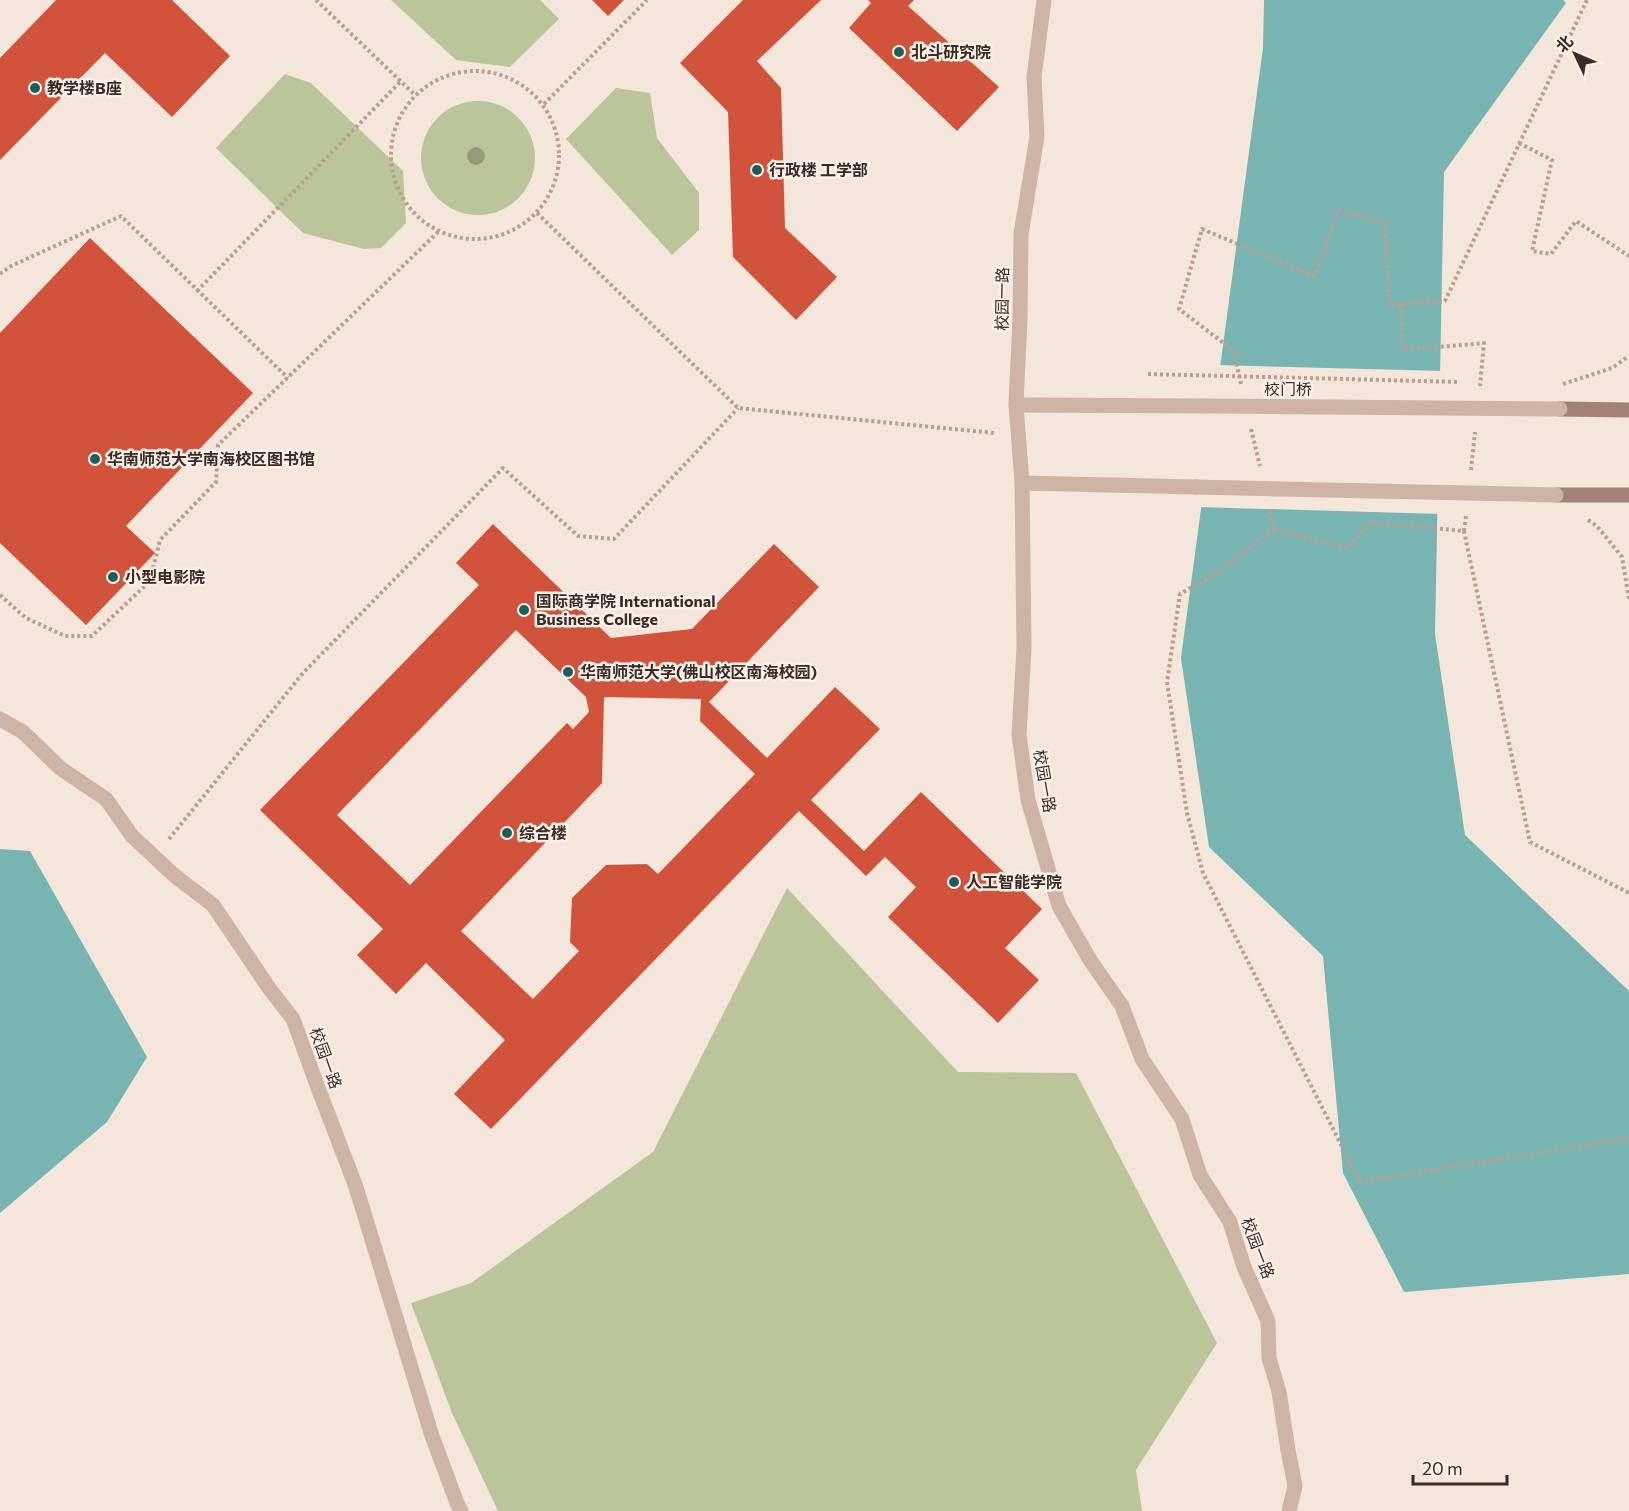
<svg xmlns="http://www.w3.org/2000/svg" width="1629" height="1511" viewBox="0 0 1629 1511" font-family="Commissioner,'Noto Sans SC',sans-serif">
<style>
.green{fill:#bac599}
.water{fill:#77b4b2}
.pier{fill:#f4e6db}
.building{fill:#d2533b;fill-rule:evenodd}
.lines{fill:none;stroke-linecap:round;stroke-linejoin:round}
.path{stroke:#ba9e8f;stroke-width:4;stroke-dasharray:3 3;stroke-linecap:butt}
.street{stroke:#ceb4a5;stroke-width:15}
.secondary{stroke:#a28276;stroke-width:15}
.path-bridge{stroke:#ba9e8f;stroke-width:4;stroke-dasharray:3 3;stroke-linecap:butt}
.street-bridge{stroke:#ceb4a5;stroke-width:15}
.tree{fill:#989979}
.poi-dot{fill:#185f5d;stroke:#fbf1e8;stroke-width:2}
.labels{text-anchor:middle;stroke-width:5;stroke-linejoin:round;paint-order:stroke}
.poi-label{font-size:16px;font-weight:bold;fill:#392b27;stroke:#fbf1e8;text-anchor:start}
.street-label{font-size:16px;fill:#392b27;stroke:#fbf1e8}
</style>
<rect width="100%" height="100%" fill="#f4e6db"/>
<g class="green">
<path d="M391 0H540L559 19 510 67 456 60Z"/>
<path d="M285 74 311 83 403 171 406 223 381 248 364 249 303 233 216 148Z"/>
<path d="M616 88 650 93 657 138 699 193V230L672 255 566 139Z"/>
<circle cx="478" cy="158" r="57"/>
<path d="M787 888 958 1072 1076 1073 1217 1343 1136 1470 1142 1511H498L452 1413 411 1303 471 1283 653 1152Z"/>
</g>
<g class="water">
<path d="M1264 0H1563L1566 3 1444 172 1435 634 1465 835 1629 991V1274L1404 1292 1343 1173 1323 956 1209 847 1181 658 1263 48Z"/>
<path d="M0 849 30 851 147 1057 107 1122 0 1213Z"/>
</g>
<path class="pier" d="M1217 365 1443 371 1440 514 1198 507Z"/>
<g class="building">
<path d="M56 0H172L230 56 172 117 105 53 0 160V58Z"/>
<path d="M592 0H624L608 16Z"/>
<path d="M743 0H821L757 61 781 88 785 228 837 277 796 320 733 257 728 112 680 63Z"/>
<path d="M868 0H914L908 6 999 87 957 131 849 28 871 3Z"/>
<path d="M90 238 253 393 126 526 155 553 86 625 0 543V333Z"/>
<path d="M493 524 611 638 692 629 774 544 819 587 709 702 767 758 835 687 880 729 811 800 864 851 921 792 1042 909 1005 948 1039 980 998 1023 888 917 916 887 885 857 866 876 799 811 491 1129 454 1094 505 1040 426 963 396 994 357 955 383 929 260 810 479 585 456 563ZM516 630 586 697 589 712 573 729 567 723 410 885 337 815ZM604 697 701 699 700 721 755 774 658 874 647 864 606 865 572 898 570 942 579 951 533 999 461 931 602 783Z"/>
</g>
<g class="lines">
<g class="path">
<path d="M316 0 415 95"/>
<circle cx="475" cy="155" r="84"/>
<path d="M544 104 647 0"/>
<path d="M1519 143 1552 160 1532 251 1551 254 1576 221 1629 256"/>
<path d="M537 213 738 408 994 433"/>
<path d="M0 274 11 266 121 216 288 378"/>
<path d="M197 291 401 81"/>
<path d="M1401 304 1403 350 1484 343 1480 386"/>
<path d="M1241 384 1234 351 1179 309 1202 229 1314 276 1339 210 1385 223 1389 305 1445 301 1587 0"/>
<path d="M1563 384 1612 368 1629 356"/>
<path d="M1251 429 1260 466"/>
<path d="M1471 470 1475 432"/>
<path d="M1270 511 1274 529 1220 571 1180 594 1167 682 1187 813 1203 873 1360 1182 1629 1138"/>
<path d="M1588 520 1597 526 1622 557 1629 599"/>
<path d="M1274 529 1347 548 1371 522 1464 531 1530 842 1629 893"/>
<path d="M1464 531 1466 516"/>
<path d="M0 595 26 618 65 636H92L150 581 160 540 216 482 218 445 438 232"/>
<path d="M169 839 303 673 503 468 578 536 614 539 738 408"/>
</g>
<g class="street">
<path d="M1044 0 1034 77 1037 137 1021 234 1020 318 1016 405 1022 483 1024 648 1019 735 1028 800 1059 906 1090 960 1122 1006 1142 1059 1182 1119 1200 1175 1230 1222 1244 1267 1268 1321 1269 1358 1279 1392 1288 1450 1295 1486 1289 1511"/>
<path d="M1016 405 1205 406"/>
<path d="M1022 483 1196 487"/>
<path d="M0 719 23 732 60 768 106 799 132 836 175 876 213 905 269 988 293 1019 317 1085 356 1187 432 1436 457 1503 461 1511"/>
</g>
<g class="secondary">
<path d="M1560 409 1629 410"/>
<path d="M1556 495H1629"/>
</g>
<path class="path-bridge" d="M1148 374 1460 382"/>
<g class="street-bridge">
<path d="M1205 406 1560 409"/>
<path d="M1196 487 1556 495"/>
</g>
</g>
<circle class="tree" cx="476" cy="156" r="9"/>
<g class="poi-dot">
<circle cx="899" cy="52" r="6"/>
<circle cx="35" cy="88" r="6"/>
<circle cx="757" cy="170" r="6"/>
<circle cx="95" cy="459" r="6"/>
<circle cx="113" cy="577" r="6"/>
<circle cx="524" cy="610" r="6"/>
<circle cx="568" cy="672" r="6"/>
<circle cx="507" cy="833" r="6"/>
<circle cx="954" cy="882" r="6"/>
</g>
<g class="labels">
<g class="poi-label">
<text x="911" y="58">北斗研究院</text>
<text x="47" y="94">教学楼B座</text>
<text x="769" y="176">行政楼 工学部</text>
<text x="107" y="465">华南师范大学南海校区图书馆</text>
<text x="125" y="583">小型电影院</text>
<text x="536" y="607">国际商学院 International<tspan x="536" dy="18">Business College</tspan></text>
<text x="580" y="678">华南师范大学(佛山校区南海校园)</text>
<text x="519" y="839">综合楼</text>
<text x="966" y="888">人工智能学院</text>
</g>
<g class="street-label">
<text transform="translate(1002 299) rotate(-89)" y="6">校园一路</text>
<text x="1288" y="395">校门桥</text>
<text transform="translate(1045 781) rotate(80)" y="6">校园一路</text>
<text transform="translate(326 1058) rotate(70)" y="6">校园一路</text>
<text transform="translate(1258 1248) rotate(69)" y="6">校园一路</text>
</g>
</g>
<g transform="translate(1575 54) rotate(314)" stroke="#fbf1e8" stroke-width="4.5" paint-order="stroke">
<path d="M0-4.5L10 22L0 15L-10 22Z" fill="#392b27"/>
<text y="-9" font-size="16" font-weight="bold" text-anchor="middle" fill="#392b27">北</text>
</g>
<path d="M1413 1475v9h94v-9" fill="none" stroke="#392b27" stroke-width="3"/>
<text x="1422" y="1475" font-size="18" fill="#392b27" stroke="#fbf1e8" stroke-width="4.5" paint-order="stroke">20 m</text>
</svg>
